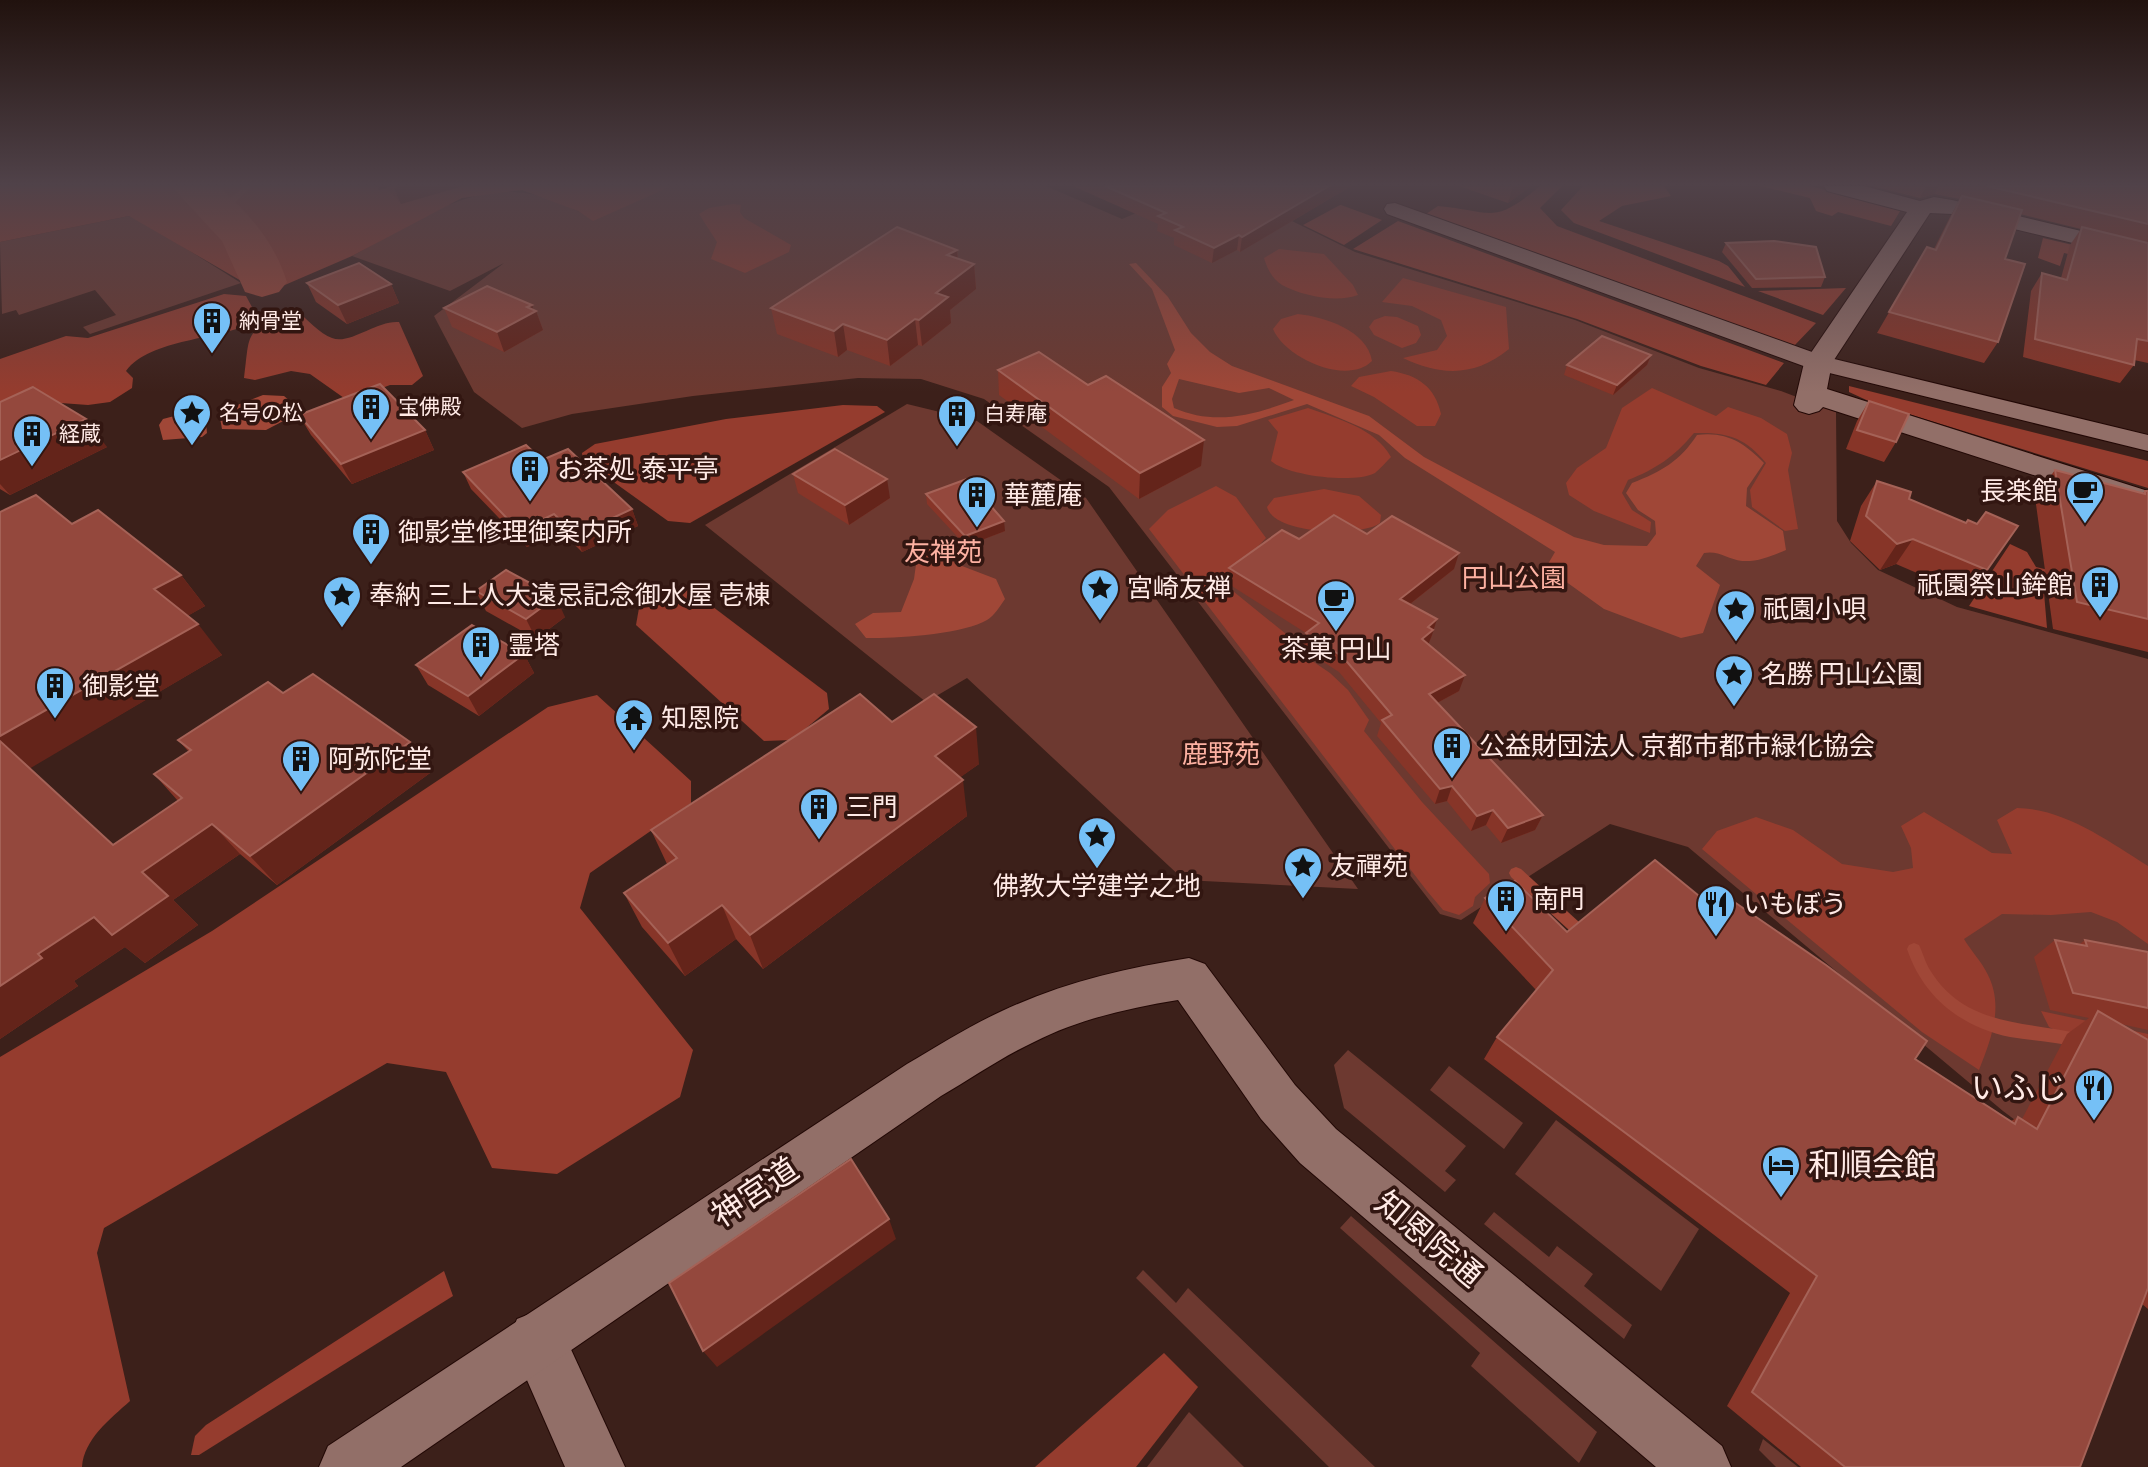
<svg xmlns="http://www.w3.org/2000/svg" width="2148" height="1467" viewBox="0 0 2148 1467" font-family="'Exo 2','Noto Sans JP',sans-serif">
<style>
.green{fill:#6d3930}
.forest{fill:#953c2e}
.water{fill:#a04737;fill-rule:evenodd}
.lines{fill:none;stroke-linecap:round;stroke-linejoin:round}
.stream{fill:#a04737;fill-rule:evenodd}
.river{fill:#a04737;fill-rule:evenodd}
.pedestrian-casing{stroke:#220805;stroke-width:2}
.minor-casing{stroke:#220805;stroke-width:2}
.tertiary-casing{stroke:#220805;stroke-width:2}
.pedestrian{fill:#926f68;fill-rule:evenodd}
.minor{fill:#926f68;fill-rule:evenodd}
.tertiary{fill:#926f68;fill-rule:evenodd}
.wall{fill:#873528}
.shaded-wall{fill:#64241a}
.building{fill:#94483d;stroke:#a56257;stroke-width:2}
.labels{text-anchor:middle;stroke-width:7;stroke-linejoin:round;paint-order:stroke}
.far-poi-label{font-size:21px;fill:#ffeae6;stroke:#321611;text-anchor:start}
.poi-label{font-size:26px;fill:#ffeae6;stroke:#321611;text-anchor:start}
.park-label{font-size:26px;fill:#fdb1a2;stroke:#321611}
.near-poi-label{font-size:32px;fill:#ffeae6;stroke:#321611;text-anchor:end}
.near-street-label{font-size:32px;fill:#ffeae6;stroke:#321611}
</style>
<rect width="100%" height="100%" fill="#3c201a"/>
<g class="green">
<path d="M672 186H1046L1122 219 1200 186H1221L1355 252 1575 320 1699 368 1781 391 1836 412 1837 521 1851 543 1878 570 1957 607 2148 659V1220L2003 1111 1688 847 1610 824 1461 920 1440 914 1109 487 984 399 921 379 858 378 693 396 572 414 522 428 474 392 434 316 504 263 450 291 352 256C438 210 497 159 593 220Z"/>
<path d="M129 216 150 226 241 283 90 334 83 327 116 315 95 290 19 315 16 310 2 314 0 242Z"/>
<path d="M907 404 977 421 1086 498 1358 889 1184 880 967 678 926 702 705 525Z"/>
<path d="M1348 1050 1466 1146 1445 1171 1456 1180 1445 1192 1344 1108 1334 1065Z"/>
<path d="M1449 1066 1523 1123 1504 1149 1430 1090Z"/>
<path d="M1556 1120 1699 1229 1661 1291 1515 1174Z"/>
<path d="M1494 1212 1549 1257 1557 1246 1593 1274 1584 1286 1632 1325 1624 1339 1484 1224Z"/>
<path d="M1351 1216 1597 1432 1579 1463 1471 1366 1480 1353 1340 1228Z"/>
<path d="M1143 1270 1176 1303 1188 1288 1375 1467H1329L1136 1278Z"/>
<path d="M1189 1412 1244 1467H1147Z"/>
<path d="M1763 1439 1798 1467H1776L1759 1450Z"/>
</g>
<g class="forest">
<path d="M0 186H672L593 221 578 211 522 190 462 198 352 256 264 294 129 216 0 242Z"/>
<path d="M1540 186H1562L1540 208 1557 226 1816 323 1794 346 1426 214 1438 206C1493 211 1492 226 1540 186Z"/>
<path d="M1583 186H1664L1671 196 1622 206 1599 221 1719 261 1728 266 1745 287 1574 223 1561 210Z"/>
<path d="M1760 186H1809L1902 208 1891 226 1838 212 1832 216 1816 211 1810 198Z"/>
<path d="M733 204 741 205 740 212 744 218 791 245 789 252 745 273 711 259 717 242 699 214 709 208Z"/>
<path d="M1340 205H1341L1382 220 1344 245 1303 225Z"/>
<path d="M1398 221 1784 363 1766 385 1701 366 1577 319 1353 249Z"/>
<path d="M2043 238 2145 262 2144 272 2064 253 2060 266 2038 258Z"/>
<path d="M1279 249 1324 254 1353 285 1358 295C1338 303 1302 296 1282 285 1272 279 1267 268 1264 258Z"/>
<path d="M1403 278 1506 307 1509 349C1475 377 1441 376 1403 358L1437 350 1447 336 1441 320 1412 306 1382 302Z"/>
<path d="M1846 288 1823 315 1758 291Z"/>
<path d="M224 294 246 296 259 320C222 341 152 337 126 371L133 378 132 388 110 402 88 405 47 402 0 423V359L66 336 88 338Z"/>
<path d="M289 311H297C307 319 320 334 332 338 350 345 377 320 399 322L423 376 412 385H390L356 398H344L310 374 291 371 255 380 244 378C250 331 244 333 289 311Z"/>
<path d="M1298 314C1324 317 1367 330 1372 361 1347 386 1285 358 1273 329L1281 319Z"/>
<path d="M1385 316 1397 317 1418 326 1421 335 1416 343 1402 348 1374 335 1369 327 1374 320Z"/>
<path d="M1391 371C1418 375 1435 387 1441 414L1435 426H1417L1374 397 1351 386 1359 377Z"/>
<path d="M1849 386 2148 461V488L1873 403 1849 392Z"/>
<path d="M1652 388 1716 416 1728 407 1761 418 1787 434 1792 453 1788 470 1798 529 1785 531 1752 507 1750 490 1766 463C1745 437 1727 432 1694 433 1674 457 1656 469 1628 480L1622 493 1632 510 1651 522 1650 533 1594 511 1569 495 1566 483 1577 468 1606 448 1622 408Z"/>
<path d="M843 405 877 406 885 412 690 523 668 521 583 460 582 453 595 444 726 419Z"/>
<path d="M1308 408C1338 419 1375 428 1391 457 1386 462 1380 469 1375 473 1354 484 1288 476 1271 461L1278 432 1268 420Z"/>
<path d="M1216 486 1236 497 1266 538 1223 583 1286 634 1293 648 1330 673 1348 690 1369 720 1364 731 1422 802 1489 874 1490 883 1475 897 1473 906 1459 915 1443 910 1427 891 1149 529 1168 510Z"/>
<path d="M1324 489 1359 496 1381 515 1380 523C1362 537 1274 535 1267 507L1274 498Z"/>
<path d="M2010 544 2027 552 2036 567 2102 583 2148 606 2043 581 2047 628 1969 606Z"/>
<path d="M688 588 827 693 829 709 792 740 764 741 636 625 639 608 671 590Z"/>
<path d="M597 695 691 781V803L590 873 580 908 693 1050 680 1097 557 1174 492 1168 446 1072 387 1063 104 1228 97 1253 130 1401C110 1419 84 1439 82 1467H0V1057L212 931 548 707Z"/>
<path d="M2017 808C2065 809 2108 841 2148 866V944L2117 922 2091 912 2051 915 2002 914 1964 939C1971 951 1982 962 1988 975 2004 1007 1991 1039 1979 1070L1922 1032 1702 849 1717 831 1756 817 1793 830 1842 864 1893 872 1913 868 1911 848 1901 826 1924 812 1992 853 2012 854 1997 820Z"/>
<path d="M2041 1011 2148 1034V1078L2049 1027Z"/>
<path d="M444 1271 453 1296 199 1455H191L195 1436 206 1425Z"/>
<path d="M1164 1353 1198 1387 1136 1467H1035Z"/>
</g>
<g class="water">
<path d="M1136 263 1168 297 1191 333 1210 352 1232 366 1369 416 1424 457 1574 537 1604 545 1647 546 1656 534 1655 521 1638 510 1626 493 1632 483C1661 472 1680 461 1697 435 1726 431 1745 443 1764 463L1747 488 1746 506 1783 531 1786 550C1771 556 1758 562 1742 561 1728 559 1718 550 1704 553L1696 566 1720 585 1703 633 1681 638 1604 609 1558 576 1548 564 1555 552 1405 458 1379 435 1307 404 1237 426 1217 427 1173 416 1162 407V387L1171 373 1167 364 1175 350 1152 289 1129 264ZM1179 379 1239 393 1269 388 1294 400C1254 415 1215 426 1174 408L1172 399Z"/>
<path d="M263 395 284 396 295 405 291 417 266 430 222 429 219 412Z"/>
<path d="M197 410 205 413 207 433 202 437 163 440 159 425 163 419Z"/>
<path d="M935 546 962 566 996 579 1005 599C1000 606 994 616 987 620 964 634 893 639 866 638L855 624 873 613 901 612 914 579 918 550Z"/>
</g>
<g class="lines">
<g class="stream">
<path d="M244 186H252L223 214H217V210Z"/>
<path d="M1516 867 1521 869 1591 933 1593 937 1591 941 1586 943 1581 941 1511 877 1509 873 1511 869Z"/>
<path d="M1914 943 1919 945C1923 953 1925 962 1930 970 1965 1027 2025 1021 2081 1034L2086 1036 2089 1041 2086 1046 2081 1048C2058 1042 2034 1041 2010 1037 1961 1027 1923 997 1907 949L1909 945Z"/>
</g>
<path class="river" d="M171 186H219C250 215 274 241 287 282L279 292 262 297 245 292 222 241Z"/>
<defs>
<path id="pedestrian" d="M1395 203 1826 357 2148 435V451L1809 368 1387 214 1384 209 1387 204Z"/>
<g id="minor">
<path d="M1824 186H1864L1920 201 1934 197 1952 200 2148 247V261L1952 214 1930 213 1832 363 1827 389 2148 491V512L1823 407 1819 411 1809 414 1799 411 1794 405 1804 363 1907 212 1827 191Z"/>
<path d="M537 1311 557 1319 625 1467H565L509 1339 517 1319Z"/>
</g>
<path id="tertiary" d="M1189 958 1205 964 1295 1085 1336 1129 1722 1446 1731 1467H1656L1300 1163 1261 1119 1178 1000C1129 1008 1079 1019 1034 1042 1002 1057 972 1078 941 1096L401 1467H319L328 1446 907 1064C938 1046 969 1026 1002 1011 1061 983 1125 968 1189 958Z"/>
</defs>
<use href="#pedestrian" class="pedestrian-casing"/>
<use href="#minor" class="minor-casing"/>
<use href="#tertiary" class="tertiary-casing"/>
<use href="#pedestrian" class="pedestrian"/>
<use href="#minor" class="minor"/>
<use href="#tertiary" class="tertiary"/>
</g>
<g class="wall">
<path d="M376 186H463L401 204 387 188 379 190Z"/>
<path d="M1073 186H1351L1240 252 1237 250 1212 263 1174 245V238L1157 231 1158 224Z"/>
<path d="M1459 186H1531L1508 203Z"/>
<path d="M1872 186H2148V363L2134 360V365L2120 383 2023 357 2031 291 2042 273 2061 278 2070 245 2081 229 2020 214 2005 259 1998 342 1984 363 1877 333 1927 247 1934 249 1950 217 1960 199 1934 194 1920 198Z"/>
<path d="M1726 243 1825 277 1821 287 1752 288 1722 252Z"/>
<path d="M957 250 958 258 974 264 976 289 950 310 951 323 922 346 918 345 890 366 847 350 838 357 777 334 771 308Z"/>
<path d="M307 283 391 284 399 303 347 324 316 302Z"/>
<path d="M444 308 534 310 536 311 543 330 504 352 452 327Z"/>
<path d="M1651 355 1647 365 1613 395 1564 375 1567 365Z"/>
<path d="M998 370 1088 385 1201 466 1139 499 999 395Z"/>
<path d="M1869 401 1896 442 1884 462 1846 449 1857 421Z"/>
<path d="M0 402 107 447 10 495 0 489Z"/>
<path d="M299 415 425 430 434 450 352 484 311 435Z"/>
<path d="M542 460 632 509 638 526 582 552 561 531 527 547 471 489 463 472Z"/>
<path d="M2055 470 2142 494 2145 491H2148V652L2053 629 2035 497Z"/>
<path d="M793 474 890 498 849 525 798 493Z"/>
<path d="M1877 481 1909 499 1987 570 1968 595 1896 564 1880 570 1850 541 1861 506Z"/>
<path d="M926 494 1005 531 966 546 927 504Z"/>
<path d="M0 512 72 524 181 575 205 606 187 616 222 655 29 768 113 845 178 801 154 774 189 752 178 740 283 693 410 742 430 773 277 885 240 854 173 900 198 925 145 963 125 947 74 981 78 986 0 1039Z"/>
<path d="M1367 534 1454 569 1410 604 1432 635 1428 644 1459 691 1437 703 1543 815 1535 830 1501 843 1486 825 1471 831 1447 801 1435 804 1377 736 1381 723 1339 672 1303 649 1306 633 1227 583 1229 568 1299 539Z"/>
<path d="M476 591 565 617 536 639 486 611Z"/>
<path d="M524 654 534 673 479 716 428 685 416 665Z"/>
<path d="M892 722 979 764 960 777 967 816 763 969 736 939 685 976 642 927 624 893 667 864 651 830Z"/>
<path d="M1485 898 1567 932 1715 909 1915 1059 2011 1121 2018 1117 2022 1119 2067 1034 2089 1018 2050 1010 2034 957 2055 940 2080 944 2085 940 2148 952V1030L2121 1024 2148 1040V1309L2142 1304 2080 1467H1801L1727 1406 1790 1293 1484 1059 1497 1037 1536 990 1473 923Z"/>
</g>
<g class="shaded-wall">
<path d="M378 186H387V188L379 190Z"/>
<path d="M400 186H463L401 204 394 188Z"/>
<path d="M1329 186H1351L1240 252 1242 237Z"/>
<path d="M1513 186H1531L1508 203Z"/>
<path d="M1926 186H1939L1934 194 1920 198Z"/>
<path d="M1239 235 1237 250 1212 263 1214 248Z"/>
<path d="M957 250 959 275 947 255Z"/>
<path d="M974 264 976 289 950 310 951 323 922 346 919 320 936 293Z"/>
<path d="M391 284 399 303 347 324 338 305Z"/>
<path d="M532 305 534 312 536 311 543 330 504 352 497 332 527 307Z"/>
<path d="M915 319 918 345 890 366 887 340Z"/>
<path d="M843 324 847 350 838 357 834 331Z"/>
<path d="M1651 355 1647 365 1613 395 1617 385Z"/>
<path d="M86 419 107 447 10 495 0 484V460Z"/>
<path d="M425 430 434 450 352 484 341 464Z"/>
<path d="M1204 440 1201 466 1139 499 1140 473Z"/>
<path d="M887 479 890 498 849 525 845 505Z"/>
<path d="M632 509 638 526 582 552 576 535Z"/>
<path d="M554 514 561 531 527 547 519 531Z"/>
<path d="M1004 521 1005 531 966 546 965 536Z"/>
<path d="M1913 539 1896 564 1880 570 1897 544Z"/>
<path d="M1459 553 1454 569 1396 615 1400 599Z"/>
<path d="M181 575 205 606 179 621 154 589Z"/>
<path d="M556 597 565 617 536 639 526 619Z"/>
<path d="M1437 619 1432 635 1428 645 1422 639 1428 627Z"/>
<path d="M198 624 222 655 29 769 0 741V736Z"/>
<path d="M524 654 534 673 479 716 468 696Z"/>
<path d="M1465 675 1459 691 1424 710 1429 694Z"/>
<path d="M976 727 979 764 940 792 935 756Z"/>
<path d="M410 742 430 773 277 885 250 856Z"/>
<path d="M963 780 967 816 763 969 750 935Z"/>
<path d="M1452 786 1447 801 1435 804 1440 789Z"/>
<path d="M1493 810 1486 825 1471 831 1477 816Z"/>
<path d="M1543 815 1535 830 1501 843 1508 828Z"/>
<path d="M212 824 240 854 173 900 198 925 145 963 125 947 74 981 78 986 0 1039V986L38 954 94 917 142 872Z"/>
<path d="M722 905 736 939 685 976 668 943Z"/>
<path d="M889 1219 896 1239 717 1367 703 1351Z"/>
</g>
<g class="building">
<path d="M1105 186H1329L1242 237 1239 235 1214 248 1175 230 1183 227 1158 216 1166 213Z"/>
<path d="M1987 186H2148V224Z"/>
<path d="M1962 196 2022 210 2005 259 2025 264 1998 342 1889 312 1927 247 1936 250Z"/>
<path d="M897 227 957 250 947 255 974 264 936 293 948 297 919 320 915 319 887 340 843 324 834 331 771 308Z"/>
<path d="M2082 227 2148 243V341L2137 339 2134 365 2035 339 2042 273 2067 280Z"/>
<path d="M1774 241 1816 247 1825 277 1756 279 1726 243Z"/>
<path d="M359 263 391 284 338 305 307 283Z"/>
<path d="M487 286 532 305 527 307 536 311 497 332 444 308Z"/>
<path d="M1602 336 1651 355 1617 385 1567 365Z"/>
<path d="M1039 352 1088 385 1106 376 1204 440 1140 473 998 370Z"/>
<path d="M380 384 425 430 341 464 299 415Z"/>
<path d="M33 387 86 419 0 460V402Z"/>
<path d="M1869 401 1909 414 1896 442 1857 430Z"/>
<path d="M526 445 542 460 568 449 632 509 576 535 554 514 519 531 463 472Z"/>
<path d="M835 449 887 479 845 505 793 474Z"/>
<path d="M2055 470 2145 494V491H2148V619L2077 602Z"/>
<path d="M967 479 1004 521 965 536 926 494Z"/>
<path d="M1877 481 1911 492 1909 499 1966 523 1968 520 1977 524 1986 512 2018 526 1987 570 1913 539 1897 544 1866 516Z"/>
<path d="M36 495 72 524 98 510 181 575 154 589 198 624 0 736V512Z"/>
<path d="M1334 515 1367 534 1392 516 1459 553 1400 599 1437 619 1428 627 1433 630 1422 639 1465 675 1429 694 1543 815 1508 828 1493 810 1477 816 1452 786 1440 789 1382 720 1392 715 1343 657 1306 633 1319 623 1229 568 1282 530 1299 539Z"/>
<path d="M506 570 556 597 526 619 476 591Z"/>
<path d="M472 625 524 654 468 696 416 665Z"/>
<path d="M313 674 410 742 250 856 212 824 142 872 168 896 112 935 94 917 38 954 42 958 0 986V741L113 845 182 798 154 774 191 750 178 740 268 682 283 693Z"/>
<path d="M860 694 892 722 934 694 976 727 935 756 963 780 750 935 722 905 668 943 624 893 677 858 651 830Z"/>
<path d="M1655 860 1715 909 1727 897 1826 965 1927 1041 1915 1059 2015 1124 2018 1117 2037 1129 2098 1011 2148 1040V1288L2080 1467H1845L1752 1392 1817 1276 1497 1037 1553 970 1485 898 1515 881 1567 932Z"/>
<path d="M2055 940 2087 946 2085 940 2148 952V1008L2073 993Z"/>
<path d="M851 1159 889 1219 703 1351 669 1283Z"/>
</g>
<linearGradient id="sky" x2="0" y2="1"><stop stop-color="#21120e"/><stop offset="0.47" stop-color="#504249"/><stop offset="1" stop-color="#504249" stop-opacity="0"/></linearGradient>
<rect width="2148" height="392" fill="url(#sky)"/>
<defs>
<symbol id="building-pin" viewBox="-11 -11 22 30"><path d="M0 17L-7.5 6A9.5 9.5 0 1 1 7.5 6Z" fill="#75c0f6" stroke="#321611"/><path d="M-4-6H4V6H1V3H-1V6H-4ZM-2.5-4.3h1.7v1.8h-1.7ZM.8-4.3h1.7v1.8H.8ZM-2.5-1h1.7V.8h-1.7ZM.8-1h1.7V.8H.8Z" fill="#111"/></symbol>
<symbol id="sight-pin" viewBox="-11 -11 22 30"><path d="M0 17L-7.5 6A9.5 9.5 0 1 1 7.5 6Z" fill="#75c0f6" stroke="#321611"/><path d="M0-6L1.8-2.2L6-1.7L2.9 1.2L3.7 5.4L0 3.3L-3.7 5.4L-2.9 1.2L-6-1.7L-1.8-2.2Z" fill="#111"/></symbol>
<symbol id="cafe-pin" viewBox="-11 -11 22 30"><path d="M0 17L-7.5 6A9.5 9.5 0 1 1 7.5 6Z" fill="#75c0f6" stroke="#321611"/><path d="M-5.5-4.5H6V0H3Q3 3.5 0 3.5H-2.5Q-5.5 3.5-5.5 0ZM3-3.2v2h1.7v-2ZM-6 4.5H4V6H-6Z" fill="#111"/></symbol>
<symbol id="temple-pin" viewBox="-11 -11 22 30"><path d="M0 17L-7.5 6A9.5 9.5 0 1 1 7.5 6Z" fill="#75c0f6" stroke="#321611"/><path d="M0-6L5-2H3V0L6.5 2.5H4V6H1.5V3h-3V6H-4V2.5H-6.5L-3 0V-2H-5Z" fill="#111"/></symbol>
<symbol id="restaurant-pin" viewBox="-11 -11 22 30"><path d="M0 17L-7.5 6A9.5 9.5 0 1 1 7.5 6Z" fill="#75c0f6" stroke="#321611"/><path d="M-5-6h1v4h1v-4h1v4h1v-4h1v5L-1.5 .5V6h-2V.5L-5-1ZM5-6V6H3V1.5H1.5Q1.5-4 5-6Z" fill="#111"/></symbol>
<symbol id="hotel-pin" viewBox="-11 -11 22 30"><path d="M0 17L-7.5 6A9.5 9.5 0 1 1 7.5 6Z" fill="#75c0f6" stroke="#321611"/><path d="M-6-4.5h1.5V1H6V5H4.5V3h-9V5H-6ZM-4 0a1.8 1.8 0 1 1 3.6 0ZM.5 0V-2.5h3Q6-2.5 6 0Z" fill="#111"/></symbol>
</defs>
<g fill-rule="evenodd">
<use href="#building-pin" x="190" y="299" width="44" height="60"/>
<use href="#building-pin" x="349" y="385" width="44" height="60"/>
<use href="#sight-pin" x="170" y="391" width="44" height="60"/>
<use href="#building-pin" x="935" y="392" width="44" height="60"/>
<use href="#building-pin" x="10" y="412" width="44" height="60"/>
<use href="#building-pin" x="508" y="447" width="44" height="60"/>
<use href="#cafe-pin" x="2063" y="469" width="44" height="60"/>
<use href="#building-pin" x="955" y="473" width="44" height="60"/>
<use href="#building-pin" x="349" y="510" width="44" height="60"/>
<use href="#building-pin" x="2078" y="563" width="44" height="60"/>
<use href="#sight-pin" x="1078" y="566" width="44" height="60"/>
<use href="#sight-pin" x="320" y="573" width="44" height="60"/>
<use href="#cafe-pin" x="1314" y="577" width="44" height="60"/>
<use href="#sight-pin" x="1714" y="587" width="44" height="60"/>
<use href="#building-pin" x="459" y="623" width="44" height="60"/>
<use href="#sight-pin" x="1712" y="652" width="44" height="60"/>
<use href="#building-pin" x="33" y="664" width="44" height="60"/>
<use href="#temple-pin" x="612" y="696" width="44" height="60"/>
<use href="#building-pin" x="1430" y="724" width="44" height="60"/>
<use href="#building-pin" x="279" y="737" width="44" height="60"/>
<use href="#building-pin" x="797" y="785" width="44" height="60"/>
<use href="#sight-pin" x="1075" y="814" width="44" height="60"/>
<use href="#sight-pin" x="1281" y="844" width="44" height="60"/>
<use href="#building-pin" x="1484" y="877" width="44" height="60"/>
<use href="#restaurant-pin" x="1694" y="882" width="44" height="60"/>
<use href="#restaurant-pin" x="2072" y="1066" width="44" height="60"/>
<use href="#hotel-pin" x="1759" y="1143" width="44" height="60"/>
</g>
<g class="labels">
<g class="far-poi-label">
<text x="239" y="328">納骨堂</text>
<text x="398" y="414">宝佛殿</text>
<text x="219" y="420">名号の松</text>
<text x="984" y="421">白寿庵</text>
<text x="59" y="441">経蔵</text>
</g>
<g class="poi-label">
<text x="557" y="478">お茶処 泰平亭</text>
<text x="2058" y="500" text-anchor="end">長楽館</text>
<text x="1004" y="504">華麓庵</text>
<text x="398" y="541">御影堂修理御案内所</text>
<text x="2073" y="594" text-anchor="end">祇園祭山鉾館</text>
<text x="1127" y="597">宮崎友禅</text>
<text x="369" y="604">奉納 三上人大遠忌記念御水屋 壱棟</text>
<text x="1763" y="618">祇園小唄</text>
<text x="508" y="654">霊塔</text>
<text x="1336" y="658" text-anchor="middle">茶菓 円山</text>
<text x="1761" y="683">名勝 円山公園</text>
<text x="82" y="695">御影堂</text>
<text x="661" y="727">知恩院</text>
<text x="1479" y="755">公益財団法人 京都市都市緑化協会</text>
<text x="328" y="768">阿弥陀堂</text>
<text x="846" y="816">三門</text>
<text x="1330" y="875">友禪苑</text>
<text x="1097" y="895" text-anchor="middle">佛教大学建学之地</text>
<text x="1533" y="908">南門</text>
<text x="1743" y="913">いもぼう</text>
</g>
<g class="park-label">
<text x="943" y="561">友禅苑</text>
<text x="1514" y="587">円山公園</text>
<text x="1221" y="763">鹿野苑</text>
</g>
<g class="near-poi-label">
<text x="2067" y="1099">いふじ</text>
<text x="1808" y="1176" text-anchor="start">和順会館</text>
</g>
<g class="near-street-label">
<text transform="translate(755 1192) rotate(-34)" y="11">神宮道</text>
<text transform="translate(1429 1239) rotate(40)" y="11">知恩院通</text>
</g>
</g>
</svg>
